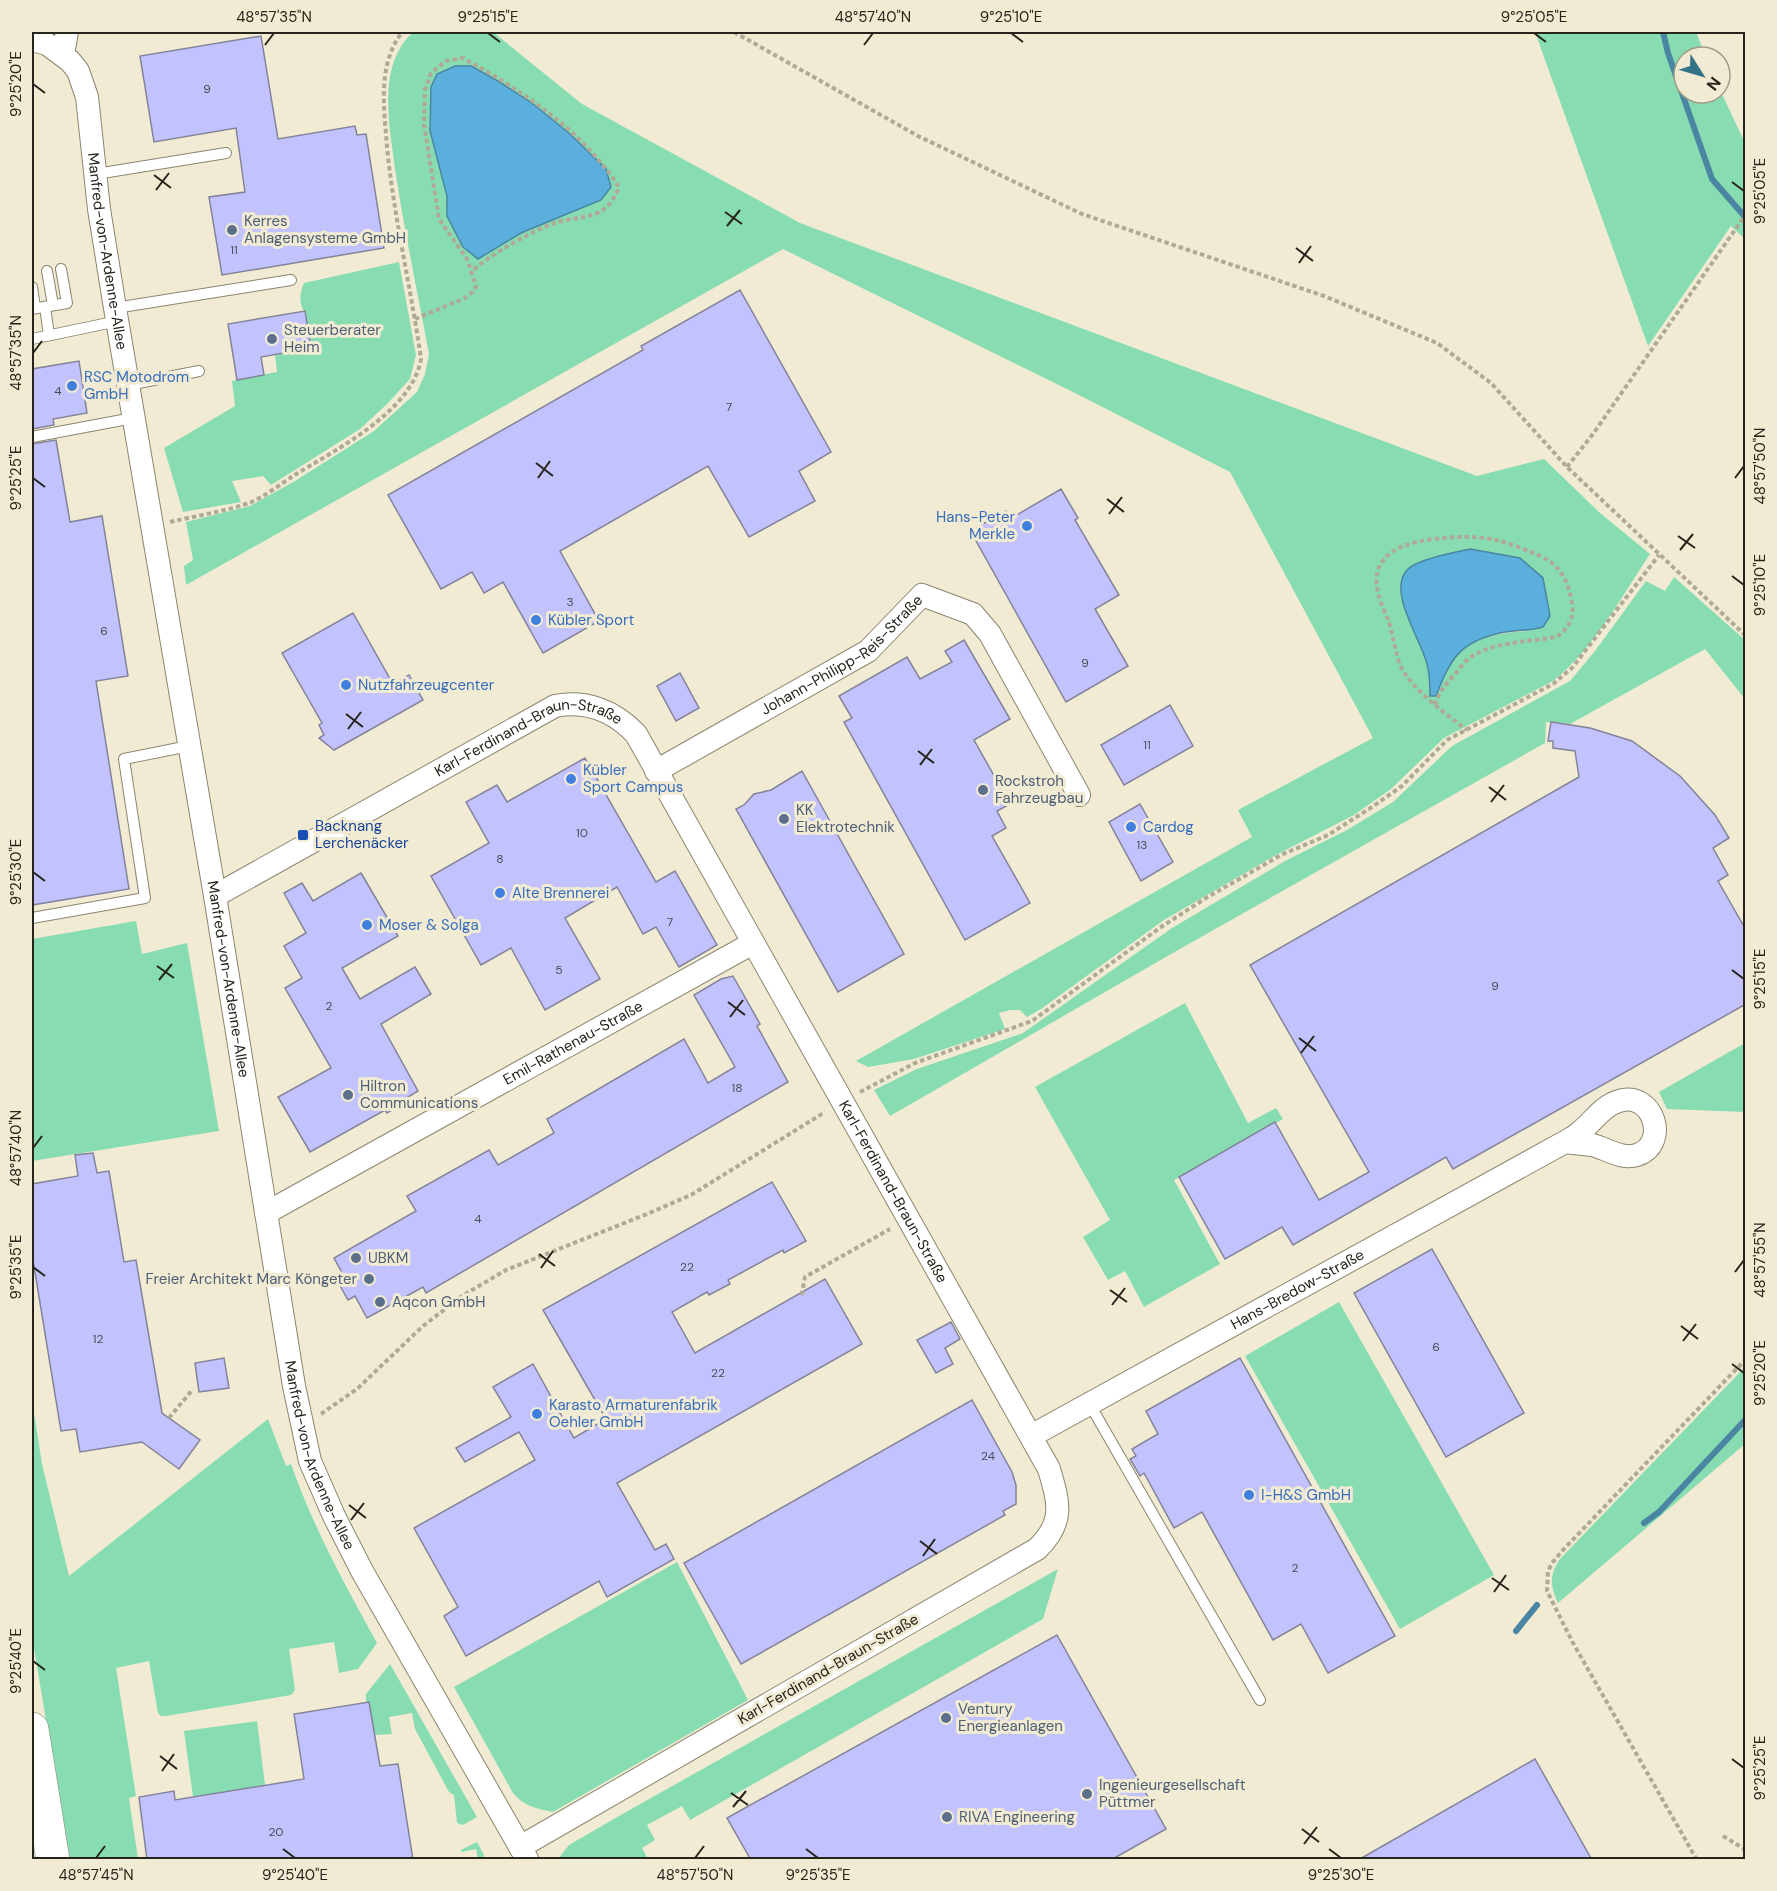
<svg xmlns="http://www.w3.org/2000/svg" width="1777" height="1891" viewBox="0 0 1777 1891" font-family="'DM Sans',sans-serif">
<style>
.green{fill:#87ddb1;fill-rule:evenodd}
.water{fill:#5aafdc;stroke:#4a85a2;stroke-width:1.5}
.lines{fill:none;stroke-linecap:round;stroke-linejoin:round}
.stream{stroke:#4a85a2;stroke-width:6}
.building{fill:#c2c2ff;stroke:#828399;stroke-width:1.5}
.service-casing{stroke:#8b856f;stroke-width:12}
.minor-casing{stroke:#8b856f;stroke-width:24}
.primary-casing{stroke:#8b856f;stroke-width:34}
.path{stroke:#afa996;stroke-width:4;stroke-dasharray:4.5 3;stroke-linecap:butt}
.service{stroke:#fff;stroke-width:10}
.minor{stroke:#fff;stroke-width:22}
.primary{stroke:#fff;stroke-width:33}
.ticks{fill:none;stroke:#26241b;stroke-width:2}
.service-dot{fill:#5c6f8a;stroke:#f2ebd3;stroke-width:2}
.shop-dot{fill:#3f7fe0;stroke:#f2ebd3;stroke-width:2}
.transit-dot{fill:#1a4fb4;stroke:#f2ebd3;stroke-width:2}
.labels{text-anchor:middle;stroke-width:6;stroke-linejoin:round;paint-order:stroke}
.number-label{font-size:12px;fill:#4d4c54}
.service-label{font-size:15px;fill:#4e5e75;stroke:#f2ebd3;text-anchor:start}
.street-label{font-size:15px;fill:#26241b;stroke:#f2ebd3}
.shop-label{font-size:15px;fill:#366cbe;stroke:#f2ebd3;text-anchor:start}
.transit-label{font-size:15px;fill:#164399;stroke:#f2ebd3;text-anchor:start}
.neatline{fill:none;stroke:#26241b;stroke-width:2}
.ticks-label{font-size:15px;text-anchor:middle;fill:#26241b}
</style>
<rect width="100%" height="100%" fill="#f2ebd3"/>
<g class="green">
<path d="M414 32H493L582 104 800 223 1477 476 1544 459 1600 513 1650 554C1622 596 1593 650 1553 681L1444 738 1391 789 1354 815 1276 855 1164 920 1041 1009 1027 1017 1020 1010H1010L999 1013 1005 1029 914 1059 868 1067 856 1061 1252 837 1238 810 1373 738 1230 472 1073 392 783 249 186 585 184 566 193 560 186 522 250 506 295 481 374 431 417 392 425 374 429 354C418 294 405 235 396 175 392 147 386 111 389 84 391 65 399 43 414 32ZM1470 549 1527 631C1504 633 1479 636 1460 650 1447 660 1442 681 1436 696H1430L1428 664 1411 625 1400 589 1410 567 1443 555Z"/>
<path d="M1535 32H1696L1706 57H1684V93H1720V90L1745 143V239L1731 226 1648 346Z"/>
<path d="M399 262 416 355 410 379 387 404 360 429 271 485 263 476 232 481 241 502 183 512 164 448 235 406 232 381 277 372 275 354 311 348 305 312C298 304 300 292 304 283Z"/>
<path d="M1674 577 1745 640V699L1705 649 1570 724 1546 722 1545 743 1178 950 890 1116 874 1090 917 1069 1023 1033 1172 928 1285 861 1347 830 1393 802 1452 746 1570 681 1595 651 1646 581 1665 591Z"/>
<path d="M136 921 142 954 187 943 219 1131 32 1161V939Z"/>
<path d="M1185 1003 1248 1123 1276 1108 1283 1119 1174 1180 1220 1264 1144 1307 1125 1271 1108 1280 1083 1237 1110 1220 1035 1087Z"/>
<path d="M1745 1043V1112L1667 1109 1659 1092Z"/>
<path d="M1339 1302 1494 1575 1400 1629 1245 1356Z"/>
<path d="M1745 1367V1444L1558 1603C1550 1586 1549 1575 1560 1559Z"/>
<path d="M32 1400 42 1464 69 1576 268 1419 286 1466 291 1464C313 1527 345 1585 377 1643L358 1669 339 1673 334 1642 289 1649 295 1690 291 1695 166 1716H161L158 1713 149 1661 116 1668 136 1796 129 1798 138 1859H69L32 1636Z"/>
<path d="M677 1562 748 1700 553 1812C536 1809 524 1806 513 1793L454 1687Z"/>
<path d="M1058 1569 1043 1619 690 1820 682 1806 647 1825 655 1840 642 1848 648 1859H558L569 1845 619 1816Z"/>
<path d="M390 1664 477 1817 463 1825 457 1823 454 1795 449 1792 415 1729 412 1713 389 1717 392 1734 375 1735 369 1702H366V1694Z"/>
<path d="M257 1721 265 1785 193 1797 184 1731Z"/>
<path d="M477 1842 484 1855 482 1859H478L476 1849 461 1852V1850Z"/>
</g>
<g class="water">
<path d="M455 66H471L498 81 532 103 570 134 606 169 611 187 601 200 521 233 478 259 463 247 447 216V196L430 131 431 87 437 74Z"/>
<path d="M1470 549 1520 558 1543 578 1550 616 1543 627C1529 631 1514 630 1500 633 1459 642 1450 660 1436 696H1430C1430 686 1430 674 1427 664 1421 639 1386 590 1408 569 1418 559 1455 552 1470 549Z"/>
</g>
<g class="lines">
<g class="stream">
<path d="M1663 32 1668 53 1712 179 1746 218"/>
<path d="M1644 1523 1659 1512 1746 1419"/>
<path d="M1516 1631 1537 1605"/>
</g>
</g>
<g class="building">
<path d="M261 36 278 139 355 126 357 135 366 134 384 248 222 275 209 197 245 192 236 128 154 142 140 56Z"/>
<path d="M740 290 831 452 799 471 815 501 749 537 708 466 560 551 599 621 543 653 503 582 484 593 472 572 441 589 388 495 643 350 641 346Z"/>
<path d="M305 311 311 348 261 357 264 375 237 380 228 324Z"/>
<path d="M79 361 87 413 53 419 54 425 32 429V369Z"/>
<path d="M56 440 70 522 102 516 128 676 96 681 129 889 32 905V444Z"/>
<path d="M1061 489 1078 518 1075 520 1119 595 1095 609 1128 666 1066 702 975 539 981 535 977 527 1006 511 1010 519Z"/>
<path d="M353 613 393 684 409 675 423 700 334 750 319 738 324 735 319 725 322 723 282 653Z"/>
<path d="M964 640 1010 719 974 740 1010 804 997 811 1006 828 992 836 1030 903 965 940 844 722 852 718 839 696 907 657 920 679 952 662 945 651Z"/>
<path d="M680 673 699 708 676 721 657 686Z"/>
<path d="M1170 705 1193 746 1124 785 1101 745Z"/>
<path d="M1551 722 1590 728 1632 741 1680 776 1715 815 1729 838 1713 848 1728 875 1718 881 1746 930V1004L1453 1169 1446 1157 1293 1245 1282 1227 1225 1259 1179 1177 1275 1122 1319 1200 1369 1172 1250 965 1579 777 1575 751 1553 748V741H1548Z"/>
<path d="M585 758 656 882 675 871 717 945 679 967 656 927 643 934 617 887 565 918 600 979 545 1010 511 948 481 965 431 876 489 843 466 802 497 785 507 802Z"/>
<path d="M802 771 904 954 838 992 736 809 744 805 754 794 771 790Z"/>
<path d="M1140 804 1173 862 1141 881 1109 822Z"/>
<path d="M361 873 398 936 342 968 360 999 415 967 431 994 381 1024 418 1091 403 1100 404 1103 387 1113 385 1110 310 1152 278 1097 331 1068 285 988 302 978 284 946 306 933 284 893 302 883 313 901Z"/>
<path d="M733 976 760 1024 757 1026 788 1082 426 1293 423 1287 367 1318 355 1296 348 1300 339 1284 346 1280 334 1258 416 1211 407 1196 489 1150 498 1165 554 1133 547 1119 684 1039 708 1083 735 1067 694 995 721 979Z"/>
<path d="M93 1153 97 1173 109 1171 124 1262 136 1260 162 1413 200 1440 179 1469 142 1442 80 1452 76 1429 61 1431 32 1254V1184L78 1176 75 1155Z"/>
<path d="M772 1182 806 1241 784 1253 783 1250 728 1280 730 1284 709 1295 707 1292 672 1312 695 1353 825 1279 862 1344 617 1483 655 1550 666 1544 674 1559 607 1597 599 1581 466 1656 444 1616 458 1607 414 1528 535 1460 519 1432 465 1462 456 1448 511 1417 493 1387 533 1364 574 1438 606 1419 543 1310Z"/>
<path d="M1432 1249 1524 1413 1446 1457 1354 1293Z"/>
<path d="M951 1322 960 1339 945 1348 953 1364 936 1373 917 1340Z"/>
<path d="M224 1358 229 1388 199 1392 195 1363Z"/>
<path d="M1240 1358 1395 1636 1328 1673 1301 1624 1273 1640 1202 1512 1174 1528 1144 1473 1140 1476 1130 1459 1136 1456 1132 1449 1158 1434 1146 1411Z"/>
<path d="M972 1400 1012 1472 1016 1485V1504L1003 1511 1005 1515 741 1664 684 1563Z"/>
<path d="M1057 1635 1166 1829 1111 1860H751L727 1818Z"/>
<path d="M369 1702 380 1766 398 1764 413 1860H147L139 1797 174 1791 175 1800 304 1779 294 1714Z"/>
<path d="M1535 1759 1592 1860H1358Z"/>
</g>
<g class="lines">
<defs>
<g id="service">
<path d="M96 174 226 153"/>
<path d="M47 271 53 305"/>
<path d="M32 287 35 308"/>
<path d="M45 307 49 335"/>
<path d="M115 308 291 280"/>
<path d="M32 309 67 303 61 269"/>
<path d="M32 339 118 321"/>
<path d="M128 385 199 371"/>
<path d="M32 437 133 418"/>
<path d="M32 918 145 898 124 759 189 746"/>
<path d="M1089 1403 1260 1700"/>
</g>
<g id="minor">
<path id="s1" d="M32 40 47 44 70 61 78 71 87 97 99 209 115 308 215 896 294 1386 310 1461 334 1516 362 1571 527 1859"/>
<path d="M63 54 67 32"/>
<path id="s2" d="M656 771 868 651 922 595 973 614 990 634 1079 795"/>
<path id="s3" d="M215 896 555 706C586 700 614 711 636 734L1049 1469C1059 1503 1065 1522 1037 1549L520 1847"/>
<path id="s4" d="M266 1213 753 943"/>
<path id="s5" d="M1031 1436 1565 1142C1570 1139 1576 1136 1580 1132 1593 1122 1602 1106 1619 1101 1652 1090 1671 1143 1637 1155 1621 1160 1606 1148 1592 1145 1583 1144 1574 1143 1565 1142"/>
</g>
<path id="primary" d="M32 1729 53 1860"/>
</defs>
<use href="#service" class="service-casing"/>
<use href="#minor" class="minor-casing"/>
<use href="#primary" class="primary-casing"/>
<g class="path">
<path d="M734 32 918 136 1082 214 1324 296 1437 343 1491 383 1567 467 1746 636"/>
<path d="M415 319 465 298 474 291 476 286 467 259 439 219 424 124 425 90 431 73 446 61 463 58C522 91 581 129 619 187 606 222 583 214 555 223 533 230 488 256 471 272"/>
<path d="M1567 467 1593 434 1746 214"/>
<path d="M170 522C195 516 222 512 246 504 262 499 279 485 293 476 335 450 412 412 421 359 411 288 394 218 387 147 385 120 381 91 387 65 390 52 395 42 402 32"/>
<path d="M1435 705C1438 693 1446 684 1455 674 1459 670 1462 664 1467 660 1488 642 1528 642 1556 637 1568 630 1575 617 1572 603 1569 587 1565 574 1552 563 1546 558 1536 554 1528 551 1494 536 1471 535 1434 539 1391 544 1362 562 1384 610 1393 629 1393 643 1399 662 1407 686 1447 715 1467 730"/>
<path d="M860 1092 915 1063 1032 1021 1161 927 1206 898 1281 855 1328 835 1372 807 1402 786 1447 740 1553 684 1572 668 1659 555"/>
<path d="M803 1295 802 1293 805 1277 890 1229"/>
<path d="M321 1414 357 1389 423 1326 462 1296 506 1270 647 1214 691 1195 825 1112"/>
<path d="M169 1418 193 1389"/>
<path d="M1723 1836 1746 1850"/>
<path d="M1697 1860 1573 1643 1547 1591 1548 1571 1552 1563 1563 1550 1746 1359"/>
</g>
<use href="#service" class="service"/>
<use href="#minor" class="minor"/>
<use href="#primary" class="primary"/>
</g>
<path class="ticks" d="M488 33 500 42M1011 33 1023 42M1534 33 1546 42M265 45 274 33M864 45 873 33M33 84 45 93M154 175 171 188M1732 182 1744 191M156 190 169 173M725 212 742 224M727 226 740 210M1296 248 1313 261M1299 263 1311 246M33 353 42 341M536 463 553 476M33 478 45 487M538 478 550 461M1735 478 1744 466M1107 499 1124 512M1109 514 1122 497M1678 536 1695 548M1680 550 1693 534M1732 576 1744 585M346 714 363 727M348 729 361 712M918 751 934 763M920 765 932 749M1489 787 1506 800M1491 802 1504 785M33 872 45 881M157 966 174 978M1732 970 1744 979M159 980 172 964M728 1002 745 1015M730 1017 743 1000M1299 1038 1316 1051M1301 1053 1314 1036M33 1148 42 1136M539 1254 555 1266M33 1267 45 1276M541 1268 553 1251M1735 1272 1744 1260M1110 1290 1127 1302M1112 1305 1125 1288M1681 1326 1698 1339M1683 1341 1696 1324M1732 1364 1744 1373M349 1505 366 1518M351 1520 364 1503M920 1541 937 1554M923 1556 935 1539M1492 1578 1509 1590M1494 1592 1506 1575M33 1661 45 1670M160 1756 177 1769M1732 1759 1744 1768M162 1771 174 1754M731 1793 748 1805M733 1807 746 1791M1302 1829 1319 1842M1304 1844 1317 1827M283 1849 295 1858M806 1849 818 1858M1329 1849 1341 1858M96 1858 105 1846M695 1858 704 1846"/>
<g class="service-dot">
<circle cx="232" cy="230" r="6"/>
<circle cx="272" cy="339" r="6"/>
<circle cx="983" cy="790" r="6"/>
<circle cx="784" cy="819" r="6"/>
<circle cx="348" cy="1095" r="6"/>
<circle cx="356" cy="1258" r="6"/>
<circle cx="369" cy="1279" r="6"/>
<circle cx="380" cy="1302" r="6"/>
<circle cx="946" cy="1718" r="6"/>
<circle cx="1087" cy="1794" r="6"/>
<circle cx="947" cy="1817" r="6"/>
</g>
<g class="shop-dot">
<circle cx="72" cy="386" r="6"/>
<circle cx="1027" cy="526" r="6"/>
<circle cx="536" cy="620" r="6"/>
<circle cx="346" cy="685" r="6"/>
<circle cx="571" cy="779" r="6"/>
<circle cx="1131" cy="827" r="6"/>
<circle cx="500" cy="893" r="6"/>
<circle cx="367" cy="925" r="6"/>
<circle cx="537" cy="1414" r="6"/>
<circle cx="1249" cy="1495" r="6"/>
</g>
<rect class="transit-dot" x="297" y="829" width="12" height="12" rx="3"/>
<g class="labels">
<g class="number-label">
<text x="207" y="93">9</text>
<text x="234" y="254">11</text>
<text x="58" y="395">4</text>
<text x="729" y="411">7</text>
<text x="570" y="606">3</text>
<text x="104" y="635">6</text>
<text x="1085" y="667">9</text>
<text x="1147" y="749">11</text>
<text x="582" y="837">10</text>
<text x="1142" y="849">13</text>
<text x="500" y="863">8</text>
<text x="670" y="926">7</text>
<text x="559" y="974">5</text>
<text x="1495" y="990">9</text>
<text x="329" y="1010">2</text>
<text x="737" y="1092">18</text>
<text x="478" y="1223">4</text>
<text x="687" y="1271">22</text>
<text x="98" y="1343">12</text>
<text x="1436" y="1351">6</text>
<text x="718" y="1377">22</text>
<text x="988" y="1460">24</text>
<text x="1295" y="1572">2</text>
<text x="276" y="1836">20</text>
</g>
<g class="service-label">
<text x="244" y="226">Kerres<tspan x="244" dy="17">Anlagensysteme GmbH</tspan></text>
<text x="284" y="335">Steuerberater<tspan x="284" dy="17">Heim</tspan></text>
<text x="995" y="786">Rockstroh<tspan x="995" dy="17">Fahrzeugbau</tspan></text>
<text x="796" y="815">KK<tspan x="796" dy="17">Elektrotechnik</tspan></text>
<text x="360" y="1091">Hiltron<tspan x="360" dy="17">Communications</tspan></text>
<text x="368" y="1263">UBKM</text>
<text x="357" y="1284" text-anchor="end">Freier Architekt Marc Köngeter</text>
<text x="392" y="1307">Aqcon GmbH</text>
<text x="958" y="1714">Ventury<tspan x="958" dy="17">Energieanlagen</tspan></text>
<text x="1099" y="1790">Ingenieurgesellschaft<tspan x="1099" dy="17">Püttmer</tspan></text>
<text x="959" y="1822">RIVA Engineering</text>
</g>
<g class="street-label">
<text dy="5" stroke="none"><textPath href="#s1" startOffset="240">Manfred-von-Ardenne-Allee</textPath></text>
<text dy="5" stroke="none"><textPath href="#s2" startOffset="220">Johann-Philipp-Reis-Straße</textPath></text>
<text dy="5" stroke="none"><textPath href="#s3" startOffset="356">Karl-Ferdinand-Braun-Straße</textPath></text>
<text dy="5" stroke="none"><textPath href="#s1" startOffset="978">Manfred-von-Ardenne-Allee</textPath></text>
<text dy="5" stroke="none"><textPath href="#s4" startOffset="351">Emil-Rathenau-Straße</textPath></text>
<text dy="5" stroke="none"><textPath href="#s3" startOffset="1004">Karl-Ferdinand-Braun-Straße</textPath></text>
<text dy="5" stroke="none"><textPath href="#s5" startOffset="304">Hans-Bredow-Straße</textPath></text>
<text dy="5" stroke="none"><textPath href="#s1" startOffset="1464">Manfred-von-Ardenne-Allee</textPath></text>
<text transform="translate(828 1669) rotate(-30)" y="5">Karl-Ferdinand-Braun-Straße</text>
</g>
<g class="shop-label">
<text x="84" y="382">RSC Motodrom<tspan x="84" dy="17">GmbH</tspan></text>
<text x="1015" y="522" text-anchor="end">Hans-Peter<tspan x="1015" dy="17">Merkle</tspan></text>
<text x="548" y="625">Kübler Sport</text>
<text x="358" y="690">Nutzfahrzeugcenter</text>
<text x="583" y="775">Kübler<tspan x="583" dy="17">Sport Campus</tspan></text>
<text x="1143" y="832">Cardog</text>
<text x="512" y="898">Alte Brennerei</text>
<text x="379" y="930">Moser &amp; Solga</text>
<text x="549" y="1410">Karasto Armaturenfabrik<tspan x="549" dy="17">Oehler GmbH</tspan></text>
<text x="1261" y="1500">I-H&amp;S GmbH</text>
</g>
<g class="transit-label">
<text x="315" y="831">Backnang<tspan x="315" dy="17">Lerchenäcker</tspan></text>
</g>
</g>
<rect width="1777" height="1891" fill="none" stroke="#f2ebd3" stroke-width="66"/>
<g transform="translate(1702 75) rotate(127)"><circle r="28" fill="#f2ebd3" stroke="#a09b89" stroke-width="1.5"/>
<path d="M0-4.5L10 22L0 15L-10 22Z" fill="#347288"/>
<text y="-9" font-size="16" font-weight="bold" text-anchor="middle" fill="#26241b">N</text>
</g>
<rect x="33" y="33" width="1711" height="1825" class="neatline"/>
<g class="ticks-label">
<text x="274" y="22">48°57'35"N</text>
<text x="488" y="22">9°25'15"E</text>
<text x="873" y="22">48°57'40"N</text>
<text x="1011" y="22">9°25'10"E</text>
<text x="1534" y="22">9°25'05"E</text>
<text transform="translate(16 84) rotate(-90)" y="5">9°25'20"E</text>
<text transform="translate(1760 191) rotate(-90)" y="5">9°25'05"E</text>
<text transform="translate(16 353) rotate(-90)" y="5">48°57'35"N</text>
<text transform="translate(1760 466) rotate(-90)" y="5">48°57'50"N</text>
<text transform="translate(16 478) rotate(-90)" y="5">9°25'25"E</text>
<text transform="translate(1760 585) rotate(-90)" y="5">9°25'10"E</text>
<text transform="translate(16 872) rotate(-90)" y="5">9°25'30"E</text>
<text transform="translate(1760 979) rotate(-90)" y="5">9°25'15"E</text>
<text transform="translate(16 1148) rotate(-90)" y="5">48°57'40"N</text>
<text transform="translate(1760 1260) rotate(-90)" y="5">48°57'55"N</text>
<text transform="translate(16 1267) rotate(-90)" y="5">9°25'35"E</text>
<text transform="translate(1760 1373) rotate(-90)" y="5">9°25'20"E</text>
<text transform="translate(16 1661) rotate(-90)" y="5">9°25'40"E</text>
<text transform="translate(1760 1768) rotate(-90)" y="5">9°25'25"E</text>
<text x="96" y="1880">48°57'45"N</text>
<text x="295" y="1880">9°25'40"E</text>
<text x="695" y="1880">48°57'50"N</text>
<text x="818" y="1880">9°25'35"E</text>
<text x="1341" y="1880">9°25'30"E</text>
</g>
</svg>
